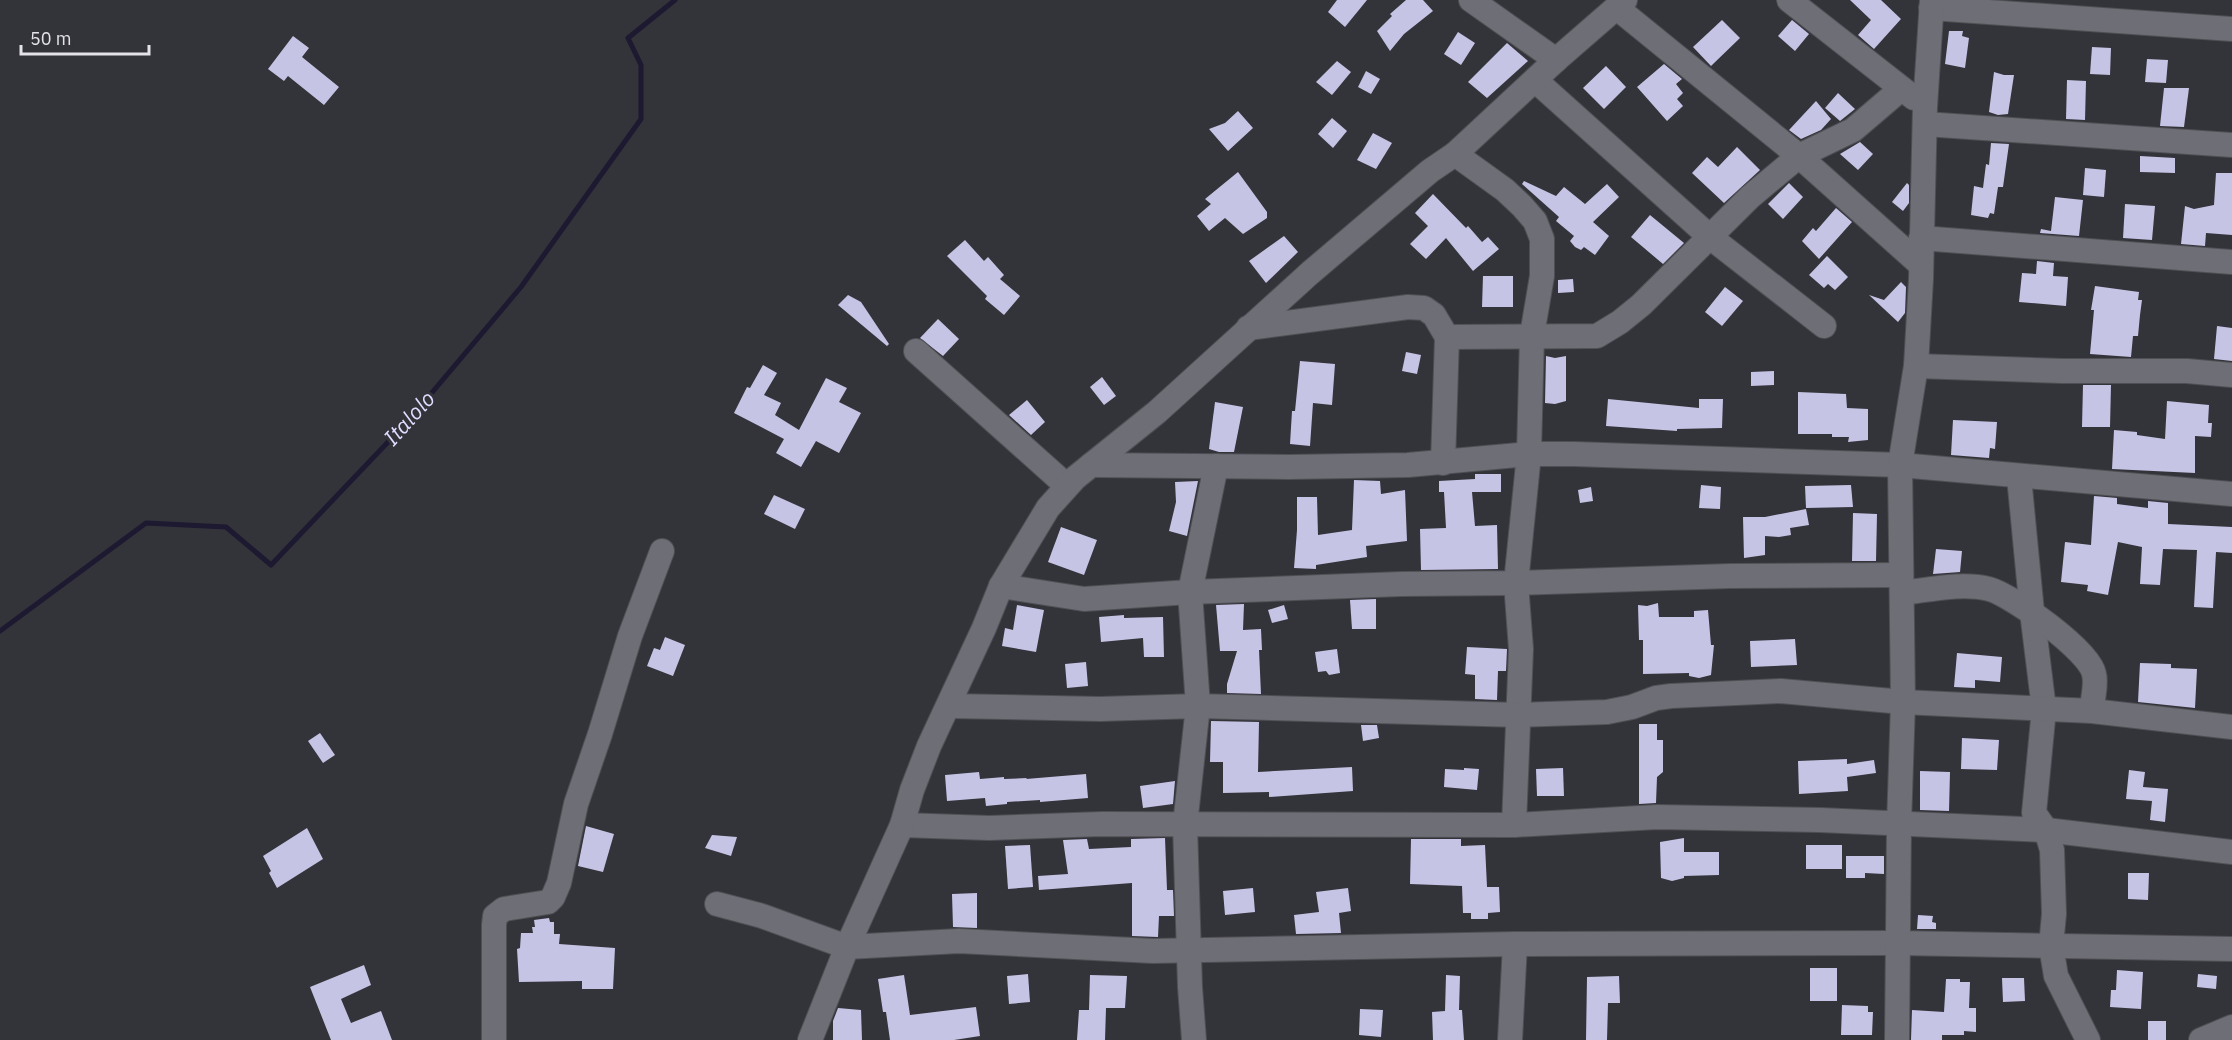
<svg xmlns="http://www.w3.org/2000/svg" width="2232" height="1040" viewBox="0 0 2232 1040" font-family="'IBM Plex Sans',sans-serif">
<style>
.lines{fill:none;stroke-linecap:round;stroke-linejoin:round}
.stream{stroke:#1c1931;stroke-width:5}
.building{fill:#c6c4e5}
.minor-casing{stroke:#4f4f55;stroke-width:26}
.minor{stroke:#6e6e76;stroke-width:24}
.labels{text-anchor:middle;stroke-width:6;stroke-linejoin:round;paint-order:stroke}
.water-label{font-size:22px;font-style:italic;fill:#dfddff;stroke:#33333a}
</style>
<rect width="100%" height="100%" fill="#33333a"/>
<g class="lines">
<path class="stream" d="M0 631 146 523 226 527 271 565 408 421 521 287 641 119V65L628 38 675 0"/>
</g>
<g class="building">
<path d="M1337 0H1367L1345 27 1328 12Z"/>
<path d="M1406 0H1423L1433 11 1404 34 1390 51 1377 31 1392 16 1390 14Z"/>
<path d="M1850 0H1881L1901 19 1874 49 1858 35 1871 20Z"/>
<path d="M1722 20 1740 38 1711 66 1693 47Z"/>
<path d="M1792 20 1809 34 1795 51 1778 36Z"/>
<path d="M1949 31H1963L1962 36 1969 38 1965 68 1945 64Z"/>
<path d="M1458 32 1475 43 1461 65 1444 54Z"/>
<path d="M293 36 309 48 302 57 339 87 324 105 288 76 284 81 268 69Z"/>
<path d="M1507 43 1528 61 1487 98 1468 82Z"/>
<path d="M2092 47 2111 48 2110 75 2090 74Z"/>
<path d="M2147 59 2168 60 2166 83 2145 82Z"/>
<path d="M1337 61 1351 72 1332 95 1316 82Z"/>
<path d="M1664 64 1682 79 1676 84 1683 93 1677 99 1683 106 1667 121 1637 87Z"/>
<path d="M1606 66 1626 87 1604 109 1583 88Z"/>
<path d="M1366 71 1380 79 1371 94 1358 87Z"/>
<path d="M1994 72 2004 75H2014L2008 114 1998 115 1989 112Z"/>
<path d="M2067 80 2086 81 2085 120 2066 119Z"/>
<path d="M2164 88H2189L2184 127 2160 126Z"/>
<path d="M1838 93 1855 109 1840 121 1825 108Z"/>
<path d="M1816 101 1831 119 1821 130 1801 139 1789 130Z"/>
<path d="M1238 111 1253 128 1228 151 1209 129 1225 123Z"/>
<path d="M1332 118 1347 131 1333 148 1318 134Z"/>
<path d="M1373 133 1392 143 1376 169 1357 160Z"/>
<path d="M1860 142 1873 154 1858 170 1840 154Z"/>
<path d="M1991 143 2009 144 2003 187H1998L1994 214 1990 213 1988 218 1971 215 1974 186 1983 188 1986 164 1989 165Z"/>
<path d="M1737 147 1760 170 1724 203 1692 173 1707 157 1718 167Z"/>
<path d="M2140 156 2175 158V173L2140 172Z"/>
<path d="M2085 168 2106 170 2104 197 2083 195Z"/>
<path d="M1238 172 1267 212V218L1243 234 1225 218 1209 231 1197 216 1211 204 1205 199Z"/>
<path d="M2216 173H2232V235L2206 233 2205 246 2181 244 2185 206 2194 209 2214 205Z"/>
<path d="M1524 181 1556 196 1564 187 1585 204 1607 184 1619 197 1593 222 1609 236 1595 255 1584 247 1581 250 1575 247 1570 241 1574 236 1556 221 1559 217 1522 184Z"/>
<path d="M1789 183 1803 197 1783 219 1768 204Z"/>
<path d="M1907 183 1909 185V203L1903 211 1892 202Z"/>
<path d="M1433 194 1466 228 1468 226 1482 242 1488 237 1499 249 1473 271 1446 238 1426 259 1410 244 1428 226 1415 213Z"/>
<path d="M2055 197 2083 200 2079 236 2040 233 2041 229 2051 231Z"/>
<path d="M2125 204 2155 206 2152 240 2123 238Z"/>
<path d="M1836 208 1852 222 1819 259 1802 241 1813 228 1816 231Z"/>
<path d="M1650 215 1684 243 1663 264 1631 237Z"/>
<path d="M1284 236 1298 252 1266 283 1249 261Z"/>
<path d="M965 240 984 261 988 257 1004 275 1000 279 1020 296 1004 315 985 299 987 296 947 256Z"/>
<path d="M1827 256 1848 277 1835 290 1828 284 1824 288 1809 275Z"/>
<path d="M2037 261 2054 263 2053 276 2068 277 2066 306 2019 302 2022 273 2036 274Z"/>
<path d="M1483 276H1513V307H1482Z"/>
<path d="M1573 279 1574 292 1558 293V280Z"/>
<path d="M1901 282 1906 287 1905 313 1898 322 1869 295 1884 300Z"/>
<path d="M2095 286 2139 292 2138 300H2142L2140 315 2138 336H2133L2131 357 2090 354 2094 310H2091Z"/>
<path d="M1725 287 1743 301 1722 326 1705 312Z"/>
<path d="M848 295 861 302 889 344 887 346 838 305Z"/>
<path d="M938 319 959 339 943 356 920 338Z"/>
<path d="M2217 326 2232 328V361L2214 359Z"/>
<path d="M1406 352 1421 355 1417 374 1402 371Z"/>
<path d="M1546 356 1555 358 1566 356V401L1555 404 1545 403Z"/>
<path d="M1300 361 1335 364 1332 405 1313 403 1310 446 1290 444 1292 411H1295Z"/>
<path d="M763 365 777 373 764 395 781 403 775 415 799 430 826 378 847 388 839 402 861 413 839 453 816 441 801 467 776 453 784 439 734 413 747 387 750 388Z"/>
<path d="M1774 371V385L1751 386V372Z"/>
<path d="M1102 377 1116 396 1104 405 1090 387Z"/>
<path d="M2083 385H2111L2110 427H2082Z"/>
<path d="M1798 392 1846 394 1847 408 1868 409V440L1848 442 1849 437H1832V434H1798Z"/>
<path d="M1608 399 1699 408V399H1723L1722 428 1677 429V431L1606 426Z"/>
<path d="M1027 400 1045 422 1031 435 1009 415Z"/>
<path d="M2167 401 2209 405 2208 423H2212L2211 437 2195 436V473L2112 469 2114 430 2137 432V435L2165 439Z"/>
<path d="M1215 402 1243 407 1234 452H1219L1209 449Z"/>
<path d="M1953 420 1997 422 1995 449 1990 448 1989 458 1951 455Z"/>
<path d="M1475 474H1501V492H1472L1475 526 1497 525 1498 569 1421 570 1420 529 1446 528 1444 492H1439V481L1475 479Z"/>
<path d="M1354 480 1380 481 1381 494 1405 490 1407 541 1366 546 1367 557 1316 565V569L1294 568 1297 530V497H1317L1318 535 1352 530Z"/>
<path d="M1198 481 1187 536 1169 531 1176 502 1175 482Z"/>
<path d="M1701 485 1721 487 1720 509 1699 508Z"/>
<path d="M1851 485 1853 507 1806 508 1805 486Z"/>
<path d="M1591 487 1593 501 1580 503 1578 490Z"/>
<path d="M774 495 805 509 795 529 764 514Z"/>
<path d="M2094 496 2117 498V504L2148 508V501L2168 503V524L2232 527V553L2216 552 2213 608 2194 607 2197 550 2163 549 2160 585 2140 584 2142 547 2118 542 2108 595 2087 591 2088 585 2061 582 2065 542 2091 545Z"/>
<path d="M1806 509 1809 525 1790 528 1791 535 1779 537 1765 536V555L1744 558 1743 517H1765Z"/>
<path d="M1853 513 1877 514 1876 561H1852Z"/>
<path d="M1061 527 1097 540 1084 575 1048 562Z"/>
<path d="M1936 549 1962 551 1960 572 1933 574Z"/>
<path d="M1376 599V629H1352L1350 600Z"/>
<path d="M1658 603 1659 617H1694V611L1708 610 1711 645H1714L1711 675 1699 678 1689 676V673L1643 674V640H1639L1638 605 1647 606Z"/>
<path d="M1244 604 1243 630 1261 629 1262 650H1259L1261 694 1227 693V684L1237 651H1220L1216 605Z"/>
<path d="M1017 605 1044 610 1036 652 1002 646 1005 628 1013 630Z"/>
<path d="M1284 605 1288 619 1272 623 1268 610Z"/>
<path d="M1124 615V618L1163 617 1164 657H1144L1143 638 1101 642 1099 617Z"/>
<path d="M665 637 685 645 673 676 647 666 654 648 660 650Z"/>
<path d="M1795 639 1797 665 1751 667 1750 641Z"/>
<path d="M1467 647 1507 649 1506 671H1498L1497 700 1475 699V675L1465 674Z"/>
<path d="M1337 649 1340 673 1329 675 1326 671 1318 672 1315 652Z"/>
<path d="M1957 653 2002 657 2000 682 1975 680V688L1954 687Z"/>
<path d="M1086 662 1088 686 1067 688 1065 664Z"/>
<path d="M2140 663 2171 664V668L2197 669 2195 708 2138 702Z"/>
<path d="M1211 721 1259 722 1258 772 1352 767 1353 791 1269 797V792L1223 793V762H1210Z"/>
<path d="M1639 724H1657V740H1663V772L1657 777 1656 803 1639 804Z"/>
<path d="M1361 725H1377L1379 738 1363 741Z"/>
<path d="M320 733 335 755 323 763 308 741Z"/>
<path d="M1962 738 1999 740 1997 770 1961 769Z"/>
<path d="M1847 759V764L1874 760 1876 773 1847 777 1848 791 1799 794 1798 761Z"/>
<path d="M1464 768 1479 769 1477 790 1444 787 1445 769 1464 770Z"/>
<path d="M1563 768 1564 796H1537L1536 769Z"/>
<path d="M2129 770 2145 772 2143 787 2168 789 2165 822 2150 820 2152 801 2126 799Z"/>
<path d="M1920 771 1950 772 1949 811 1920 810Z"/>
<path d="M979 772 980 779 1004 777V779L1027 778 1026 779 1086 774 1088 798 1040 802V800L1007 802V804L986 806 985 798 947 801 945 775Z"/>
<path d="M1175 781 1173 804 1143 808 1140 786Z"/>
<path d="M586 826 614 834 603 872 578 866Z"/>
<path d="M307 828 323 859 277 888 269 873 271 871 263 856Z"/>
<path d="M712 835 737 837 731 856 705 848Z"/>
<path d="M1165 838 1167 890H1173L1174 916H1159L1158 937 1132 936V883L1039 890 1038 876 1068 874 1063 840 1087 839 1089 849 1131 847V839Z"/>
<path d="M1684 838V852H1719V875L1684 876V878L1672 881 1661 878 1660 842Z"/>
<path d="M1411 839H1461V846L1485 845 1487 887H1499L1500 912 1488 913V919H1471V913H1463L1462 886 1410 884Z"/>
<path d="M1030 845 1033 887 1008 889 1005 846Z"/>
<rect x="1806" y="845" width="36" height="24"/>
<path d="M1846 856H1884V874L1865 873V878H1846Z"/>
<path d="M2128 873H2149L2148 900 2128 899Z"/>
<path d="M1253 888 1255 912 1225 915 1223 891Z"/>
<path d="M1348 888 1351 911 1339 913 1341 933 1296 934 1294 915 1319 912 1316 892Z"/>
<path d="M977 893V928L953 927 952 894Z"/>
<path d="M1918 915 1933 916 1932 922 1936 923V929H1917Z"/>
<path d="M549 918 550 922H554V934H560L559 944 615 948 613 989H582V981L519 982 517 949 520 948 521 933H533L532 927H535L534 920Z"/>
<path d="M364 965 371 985 341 999 351 1023 381 1011 392 1040H331L310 987Z"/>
<rect x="1810" y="968" width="27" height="33"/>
<path d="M2117 970 2143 972 2141 1009 2110 1007 2111 990H2116Z"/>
<path d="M1028 974 1030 1002 1009 1004 1007 976Z"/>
<path d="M2198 974 2217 976 2216 989 2197 987Z"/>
<path d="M904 975 910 1015 976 1007 980 1036 954 1040H890L886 1012H883L878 979Z"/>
<path d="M1090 975 1127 976 1125 1008H1106L1105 1040H1077L1079 1010H1089Z"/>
<path d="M1446 975 1460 976 1459 1010H1462L1464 1040H1433L1432 1012 1445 1011Z"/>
<path d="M1619 976 1620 1003H1608L1607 1040H1586L1587 977Z"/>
<path d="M2002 978H2024L2025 1001 2003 1002Z"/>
<path d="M1946 979H1960V982H1970L1969 1008H1976V1032L1964 1031V1035H1942V1040H1911L1912 1010 1944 1012Z"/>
<path d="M1842 1005 1868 1006V1012H1873L1872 1035H1841Z"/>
<path d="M838 1008 861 1010 862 1040H833V1021Z"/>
<path d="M1360 1009 1383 1010 1381 1037 1359 1035Z"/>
<rect x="2148" y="1021" width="18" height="19"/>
</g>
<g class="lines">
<defs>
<g id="minor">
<path d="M1471 0 1556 60"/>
<path d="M1789 0 1914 98"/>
<path d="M1617 8 1799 156 1921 265"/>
<path d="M1931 8 2232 29"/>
<path d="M1535 80 1710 237 1824 326"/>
<path d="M1925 124 2232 145"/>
<path d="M1455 154 1505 190 1522 206 1535 221 1542 239V276L1532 335 1529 454 1516 583 1521 649 1514 825"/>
<path d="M1921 238 2232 262"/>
<path d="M1248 328 1408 307 1424 308 1434 315 1447 337 1443 463"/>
<path d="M1447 337 1597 336 1620 322 1641 305 1750 197 1799 156 1853 130 1901 89"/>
<path d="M916 351 1067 486"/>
<path d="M1916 366 2063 371H2187L2232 375"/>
<path d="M1091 465 1289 467 1408 465 1529 454H1574L1900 465 2232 494"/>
<path d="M2019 477 2032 612 2044 709 2034 813 2046 830 2052 850 2054 914 2051 946 2056 976 2088 1040"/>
<path d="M1001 586 1084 599 1190 592 1401 584 1516 583 1730 576 1900 575"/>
<path d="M1902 593C1929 590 1962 582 1989 589 2012 595 2090 651 2094 674 2097 685 2092 699 2092 711"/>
<path d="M949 706 1100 709 1198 706 1519 715 1607 712 1632 707 1656 698 1671 696 1781 691 1903 702 2092 711 2232 727"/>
<path d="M902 825 989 828 1102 824 1514 825 1657 817 1820 820 2046 830 2232 852"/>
<path d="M717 904 762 916 847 947 959 941 1153 951 1515 944 1898 943 2232 949"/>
<path d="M494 1040V925L495 916 504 909 548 902 553 897 559 883 576 804 600 734 630 636 662 551"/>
<path d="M810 1040 847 947 902 825 912 790 929 746 984 628 1001 586 1048 508 1075 478 1157 412 1310 273 1430 171 1455 154 1556 60 1625 0"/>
<path d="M1194 1040 1190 987 1185 825 1198 706 1190 592 1216 466"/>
<path d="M1510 1040 1515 944"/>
<path d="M1897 1040 1899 825 1903 702 1900 465 1916 366 1921 279 1925 107 1932 0"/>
<path d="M2201 1040 2232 1027"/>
</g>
</defs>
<use href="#minor" class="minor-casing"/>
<use href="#minor" class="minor"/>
</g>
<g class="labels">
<g class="water-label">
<text transform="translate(409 418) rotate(-48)" y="8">Italolo</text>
</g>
</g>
<path d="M21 45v9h128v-9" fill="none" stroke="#e4e3e8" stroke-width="3"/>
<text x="30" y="45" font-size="18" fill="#e4e3e8" stroke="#33333a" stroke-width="4.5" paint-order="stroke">50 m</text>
</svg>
